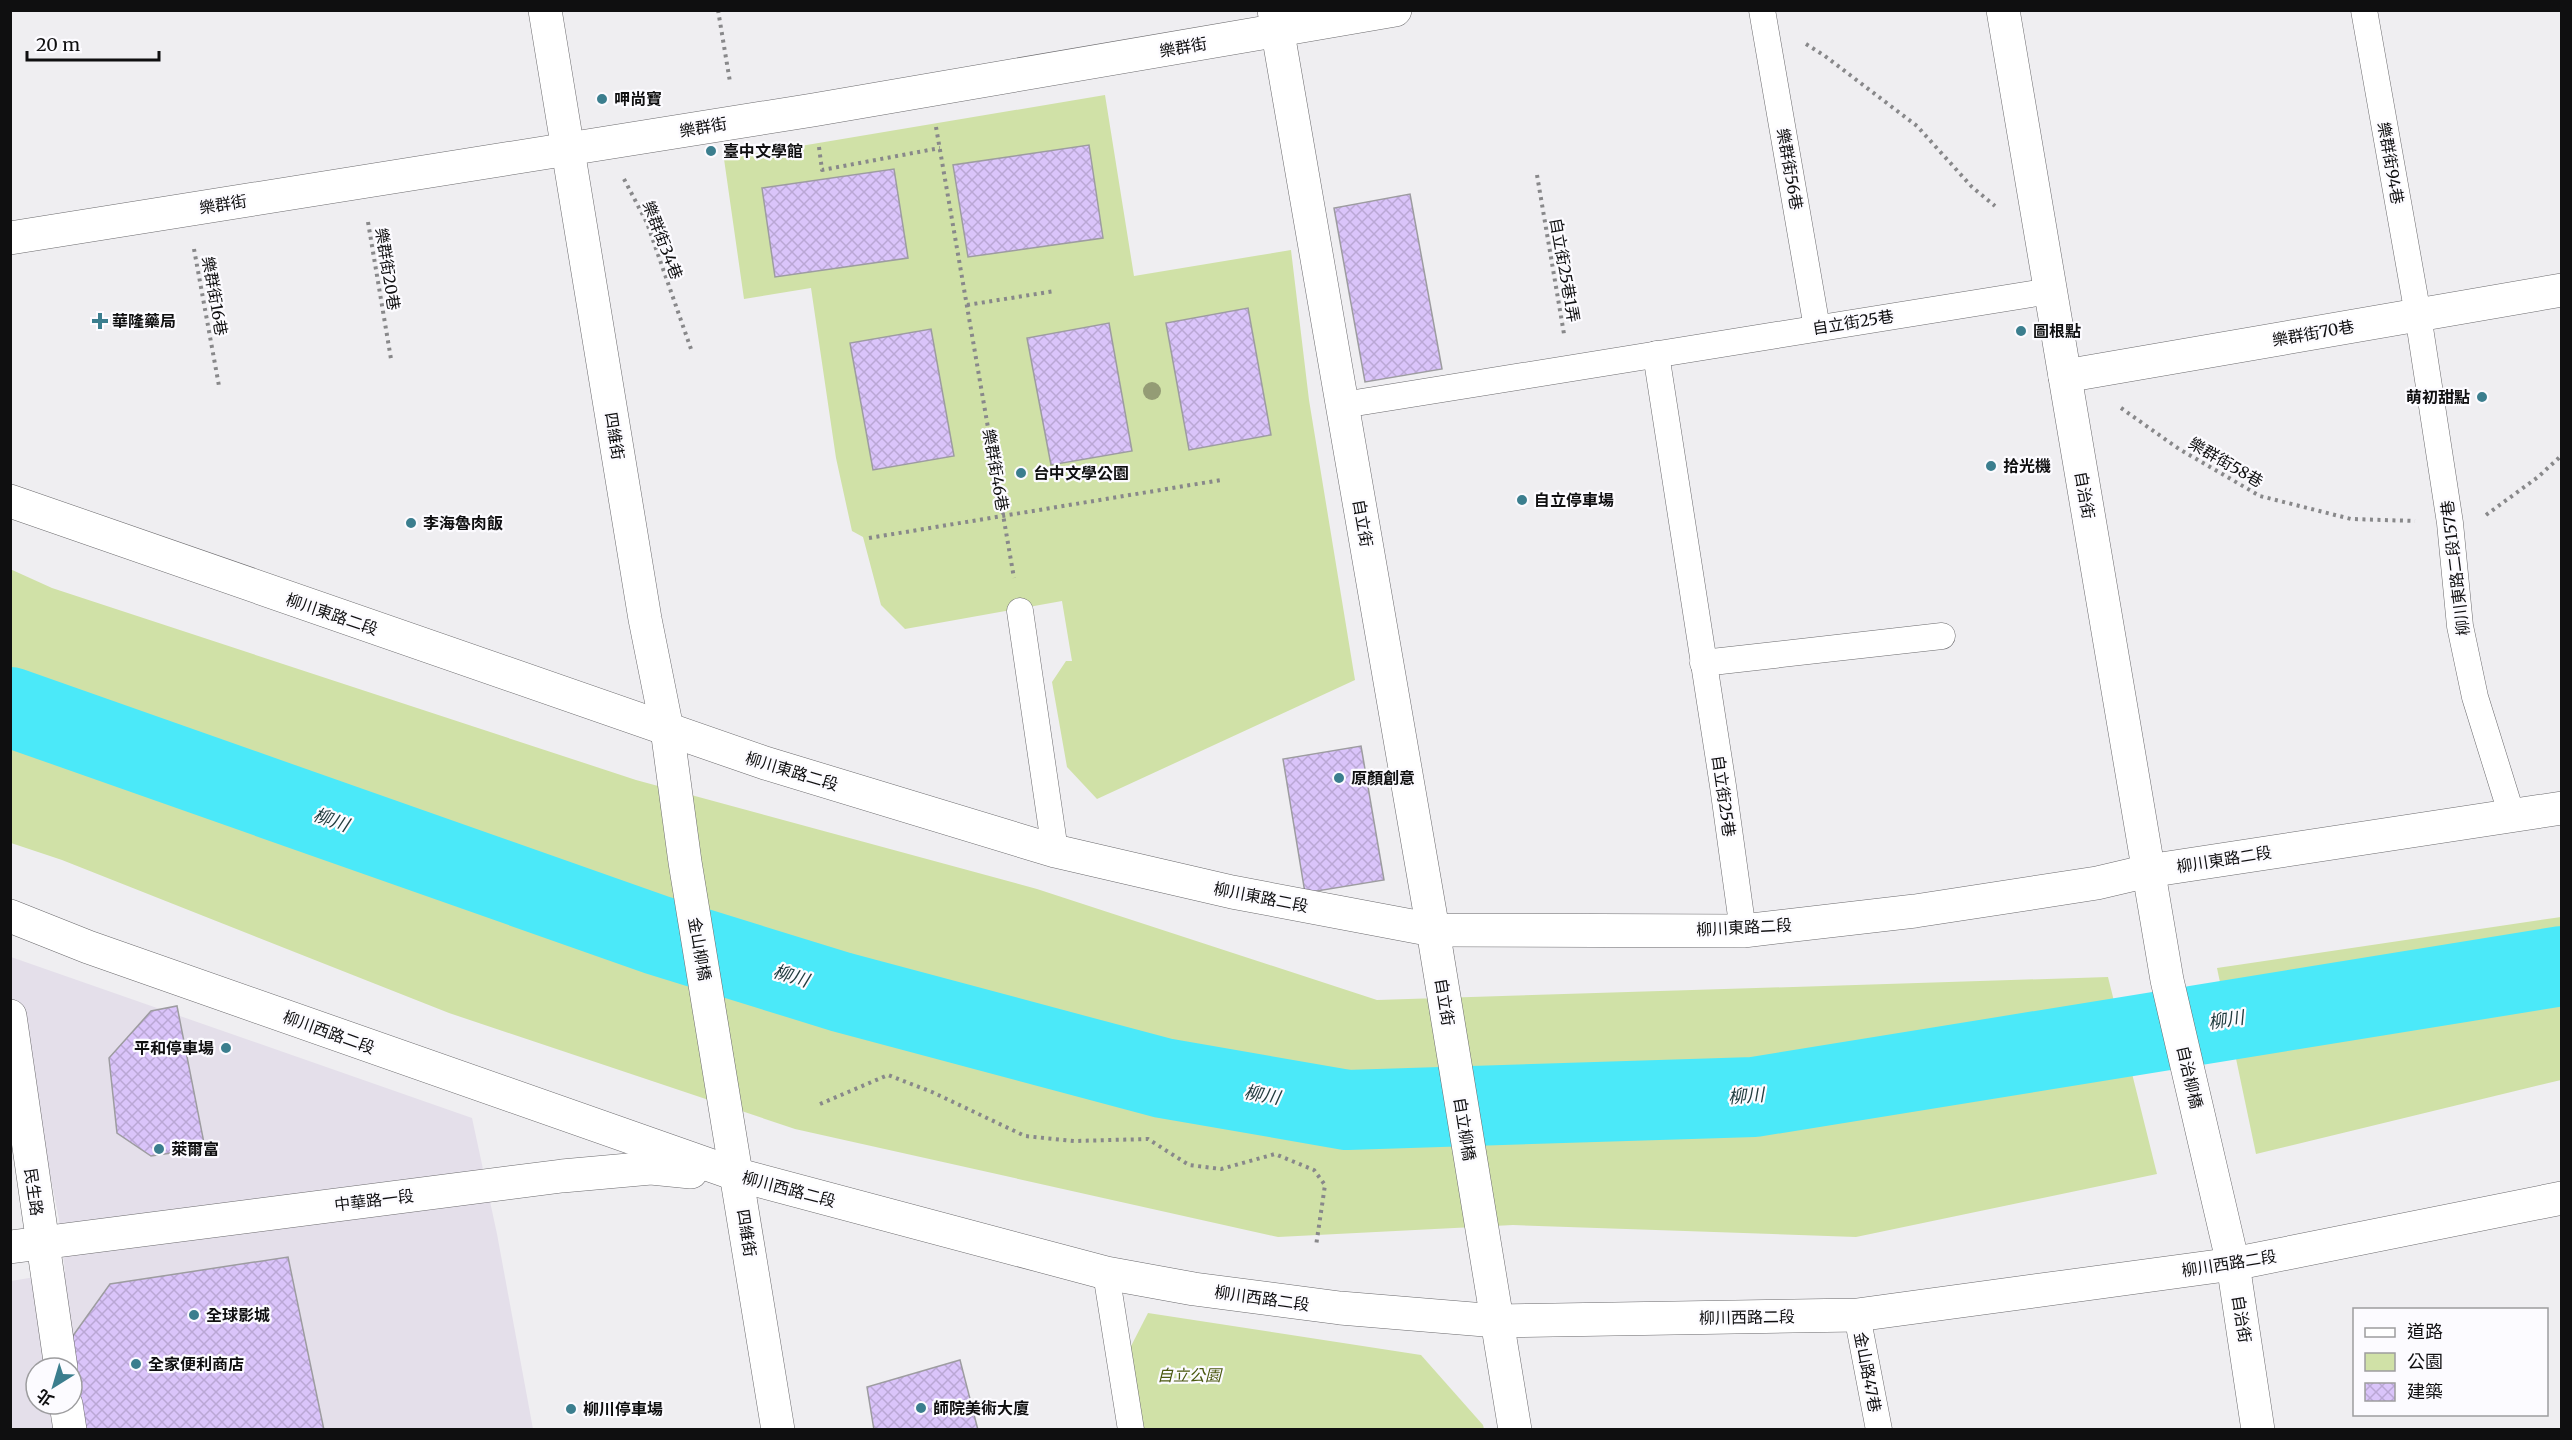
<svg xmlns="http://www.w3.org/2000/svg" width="2572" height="1440" viewBox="0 0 2572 1440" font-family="Merriweather,'Noto Sans TC',serif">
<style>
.built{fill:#e4dfea;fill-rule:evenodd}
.park{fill:#d0e1a7}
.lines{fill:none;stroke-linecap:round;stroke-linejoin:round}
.river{stroke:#4be9f9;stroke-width:80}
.building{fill:url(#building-cross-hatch);stroke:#9d9ca0;stroke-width:1.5}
.lane-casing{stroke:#6b6a6d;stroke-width:27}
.street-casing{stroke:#6b6a6d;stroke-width:34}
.path{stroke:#88888a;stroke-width:4;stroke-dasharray:3 4.5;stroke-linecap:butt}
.lane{stroke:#fff;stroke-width:26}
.street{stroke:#fff;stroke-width:33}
.tree{fill:#949c75}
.poi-dot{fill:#3b7e8e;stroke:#fcfbff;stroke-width:2}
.labels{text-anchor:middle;stroke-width:4.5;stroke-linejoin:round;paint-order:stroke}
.street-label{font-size:16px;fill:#0f0f10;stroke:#fcfbff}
.poi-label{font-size:16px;font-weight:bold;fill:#0f0f10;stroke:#fcfbff;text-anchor:start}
.park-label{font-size:16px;font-style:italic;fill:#4a5910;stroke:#fcfbff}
.water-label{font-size:18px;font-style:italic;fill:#223c3f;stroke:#fcfbff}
</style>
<defs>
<pattern id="building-cross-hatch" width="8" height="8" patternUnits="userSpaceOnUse" patternTransform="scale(1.5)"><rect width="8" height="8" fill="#dac4fa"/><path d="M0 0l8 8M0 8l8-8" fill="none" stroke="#baa7d5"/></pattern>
</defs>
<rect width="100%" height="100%" fill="#efeef1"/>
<path class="built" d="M11 957 472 1118 497 1234 533 1429H11V1281L65 1272 59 1219 32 1085 11 1086ZM36 1368H72V1404H36Z"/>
<g class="park">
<path d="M1105 95 1134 276 1291 250 1309 400 1355 680 1097 799 1067 767 1052 682 1066 661H1072L1062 601 905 629 881 605 863 537 852 531 836 458 811 288 744 299 724 159Z"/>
<path d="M10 569 52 588 636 780 1037 889 1377 1000 2108 977 2157 1174 1856 1237 1513 1225 1278 1237 795 1129 449 1013 62 860 11 843Z"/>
<path d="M2561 917V1080L2256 1154 2217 968Z"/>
<path d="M1148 1313 1421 1355 1483 1425 1484 1429H1142L1129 1350Z"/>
</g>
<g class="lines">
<path class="river" d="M10 707 657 935 841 992 1163 1078 1347 1110 1754 1097 2562 966"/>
</g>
<g class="building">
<path d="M1089 145 1103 238 968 257 953 165Z"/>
<path d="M894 169 908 258 775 277 762 188Z"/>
<path d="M1410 194 1442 369 1365 382 1334 208Z"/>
<path d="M1248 308 1271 435 1189 450 1166 323Z"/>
<path d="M1109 323 1132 451 1051 465 1027 338Z"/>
<path d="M931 329 954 456 873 470 850 343Z"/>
<path d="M1361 746 1384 880 1305 893 1283 759Z"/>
<path d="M177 1006 205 1148 151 1156 117 1133 109 1058 151 1011Z"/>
<path d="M288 1257 324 1430H84L65 1347 110 1284Z"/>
<path d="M960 1360 978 1430H874L867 1387Z"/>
</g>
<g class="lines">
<defs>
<g id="lane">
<path d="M1762 10 1817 328"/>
<path d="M2364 10 2418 315 2450 523 2460 626 2475 697 2512 816"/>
<path d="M1656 354 1723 786 1743 931"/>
<path d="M1343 405 2050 291"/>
<path d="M1020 611 1055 851"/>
<path d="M1703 663 1942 636"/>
<path d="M1106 1273 1131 1430"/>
<path d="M1857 1315 1879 1430"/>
</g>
<g id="street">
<path d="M545 10 645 619 667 729 685 862 778 1430"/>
<path d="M1274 10 1433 930 1515 1430"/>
<path d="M2003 10 2167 980 2233 1264 2258 1430"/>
<path d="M10 238 813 110 1395 10"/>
<path d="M2065 376 2562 290"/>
<path d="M10 501 765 763 1055 851 1232 892 1433 930 1743 931 1915 911 2097 883 2148 871 2562 808"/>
<path d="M10 916 88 947 738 1175 1106 1273 1194 1289 1340 1308 1497 1321 1857 1315 2233 1264 2562 1198"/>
<path d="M10 1016 61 1368"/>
<path d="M10 1247 562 1176 651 1168 691 1172"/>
<path d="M66 1404 70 1430"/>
</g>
</defs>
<use href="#lane" class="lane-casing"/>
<use href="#street" class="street-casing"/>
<g class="path">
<path d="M718 10 730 82"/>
<path d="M1806 44 1825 56 1917 126 1972 187 1995 206"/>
<path d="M936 127 1014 578"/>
<path d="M819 147 822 170 940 148"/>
<path d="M1537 175 1564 334"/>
<path d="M624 179 647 223 691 349"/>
<path d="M368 222 391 359"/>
<path d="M194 249 219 386"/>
<path d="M967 305 1055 291"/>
<path d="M2121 408 2179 449 2260 496 2351 519 2415 521"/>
<path d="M2486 515 2538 477 2562 455"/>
<path d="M869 538 1221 480"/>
<path d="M820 1104 888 1075 932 1092 1025 1136 1074 1141 1148 1139 1189 1165 1221 1169 1275 1154 1314 1170 1325 1185 1316 1246"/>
</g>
<use href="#lane" class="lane"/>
<use href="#street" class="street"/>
</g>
<circle class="tree" cx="1152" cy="391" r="9"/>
<g class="poi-dot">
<circle cx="602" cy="99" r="6"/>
<circle cx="711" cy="151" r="6"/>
<path d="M97 312h6v6h6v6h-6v6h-6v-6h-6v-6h6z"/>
<circle cx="2021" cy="331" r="6"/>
<circle cx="2482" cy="397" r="6"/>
<circle cx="1991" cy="466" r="6"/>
<circle cx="1021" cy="473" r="6"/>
<circle cx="1522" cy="500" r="6"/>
<circle cx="411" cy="523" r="6"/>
<circle cx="1339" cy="778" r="6"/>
<circle cx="226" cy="1048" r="6"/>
<circle cx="159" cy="1149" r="6"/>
<circle cx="194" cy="1315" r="6"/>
<circle cx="136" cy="1364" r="6"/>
<circle cx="921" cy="1408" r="6"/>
<circle cx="571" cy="1409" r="6"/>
</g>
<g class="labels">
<g class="street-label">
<text transform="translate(1183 47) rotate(-10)" y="6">樂群街</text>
<text transform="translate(703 127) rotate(-10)" y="6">樂群街</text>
<text transform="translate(2391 163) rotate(80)" y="6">樂群街94巷</text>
<text transform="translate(1790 169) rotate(80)" y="6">樂群街56巷</text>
<text transform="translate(223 204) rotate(-9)" y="6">樂群街</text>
<text transform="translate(663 240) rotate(69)" y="6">樂群街34巷</text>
<text transform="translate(388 269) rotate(81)" y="6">樂群街20巷</text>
<text transform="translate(1565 270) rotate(80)" y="6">自立街25巷1弄</text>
<text transform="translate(215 296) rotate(80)" y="6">樂群街16巷</text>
<text transform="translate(1853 322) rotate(-9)" y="6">自立街25巷</text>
<text transform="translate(2313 333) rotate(-10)" y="6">樂群街70巷</text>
<text transform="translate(615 436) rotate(81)" y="6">四維街</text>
<text transform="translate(2226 462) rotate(30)" y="6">樂群街58巷</text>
<text transform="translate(996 470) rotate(80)" y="6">樂群街46巷</text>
<text transform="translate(2085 495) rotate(80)" y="6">自治街</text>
<text transform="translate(1363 523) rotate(80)" y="6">自立街</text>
<text transform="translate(2455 568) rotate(-97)" y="6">柳川東路二段157巷</text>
<text transform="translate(332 614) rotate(19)" y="6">柳川東路二段</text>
<text transform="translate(792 771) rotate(17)" y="6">柳川東路二段</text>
<text transform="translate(1724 796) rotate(82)" y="6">自立街25巷</text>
<text transform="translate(2224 859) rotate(-9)" y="6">柳川東路二段</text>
<text transform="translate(1261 897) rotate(11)" y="6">柳川東路二段</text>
<text transform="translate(1744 927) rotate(-3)" y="6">柳川東路二段</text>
<text transform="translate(700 949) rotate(80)" y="6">金山柳橋</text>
<text transform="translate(1445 1002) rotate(81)" y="6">自立街</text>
<text transform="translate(329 1032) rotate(20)" y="6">柳川西路二段</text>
<text transform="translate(2190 1077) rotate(77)" y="6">自治柳橋</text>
<text transform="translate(1465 1129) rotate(81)" y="6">自立柳橋</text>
<text transform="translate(789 1189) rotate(15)" y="6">柳川西路二段</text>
<text transform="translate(34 1192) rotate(82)" y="6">民生路</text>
<text transform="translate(374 1200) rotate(-7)" y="6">中華路一段</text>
<text transform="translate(747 1233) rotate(81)" y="6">四維街</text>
<text transform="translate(2229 1263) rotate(-9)" y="6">柳川西路二段</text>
<text transform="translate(1262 1298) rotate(8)" y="6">柳川西路二段</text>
<text transform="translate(1747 1317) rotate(-1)" y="6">柳川西路二段</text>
<text transform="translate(2242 1319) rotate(81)" y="6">自治街</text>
<text transform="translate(1868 1372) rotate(79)" y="6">金山路47巷</text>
</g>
<g class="poi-label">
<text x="614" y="105">呷尚寶</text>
<text x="723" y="157">臺中文學館</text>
<text x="112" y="327">華隆藥局</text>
<text x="2033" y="337">圖根點</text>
<text x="2470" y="403" text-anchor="end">萌初甜點</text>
<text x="2003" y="472">拾光機</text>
<text x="1033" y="479">台中文學公園</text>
<text x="1534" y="506">自立停車場</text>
<text x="423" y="529">李海魯肉飯</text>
<text x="1351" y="784">原顏創意</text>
<text x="214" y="1054" text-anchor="end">平和停車場</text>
<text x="171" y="1155">萊爾富</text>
<text x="206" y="1321">全球影城</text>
<text x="148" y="1370">全家便利商店</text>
<text x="933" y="1414">師院美術大廈</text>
<text x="583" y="1415">柳川停車場</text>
</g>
<g class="park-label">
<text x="1189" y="1381">自立公園</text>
</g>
<g class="water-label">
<text transform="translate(331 820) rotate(19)" y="6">柳川</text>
<text transform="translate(791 976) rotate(17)" y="6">柳川</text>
<text transform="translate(2226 1020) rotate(-9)" y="6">柳川</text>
<text transform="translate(1262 1095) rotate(10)" y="6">柳川</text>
<text transform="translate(1746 1096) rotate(-4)" y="6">柳川</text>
</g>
</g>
<rect width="2572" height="1440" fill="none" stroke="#0f0f10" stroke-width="24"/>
<rect x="2353" y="1308" width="195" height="108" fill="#fcfbff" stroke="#9d9d9f" stroke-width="1.5"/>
<rect x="2365" y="1328" width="30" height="9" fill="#ffffff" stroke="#9d9d9f" stroke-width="1.5"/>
<text x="2407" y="1338" font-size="18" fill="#0f0f10">道路</text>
<rect x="2365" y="1353" width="30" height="18" fill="#d0e1a7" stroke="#9d9d9f" stroke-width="1.5"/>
<text x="2407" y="1368" font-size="18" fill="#0f0f10">公園</text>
<rect x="2365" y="1383" width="30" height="18" fill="url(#building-cross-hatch)" stroke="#9d9d9f" stroke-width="1.5"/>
<text x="2407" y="1398" font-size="18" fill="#0f0f10">建築</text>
<g transform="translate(54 1386) rotate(217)"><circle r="28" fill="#fcfbff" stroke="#9d9d9f" stroke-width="1.5"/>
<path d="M0-4.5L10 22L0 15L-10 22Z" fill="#3b7e8e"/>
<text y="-9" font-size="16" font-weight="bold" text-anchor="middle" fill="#0f0f10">北</text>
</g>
<path d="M27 51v9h132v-9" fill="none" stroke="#0f0f10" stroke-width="3"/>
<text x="36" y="51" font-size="18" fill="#0f0f10" stroke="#fcfbff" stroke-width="4.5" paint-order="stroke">20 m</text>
</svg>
